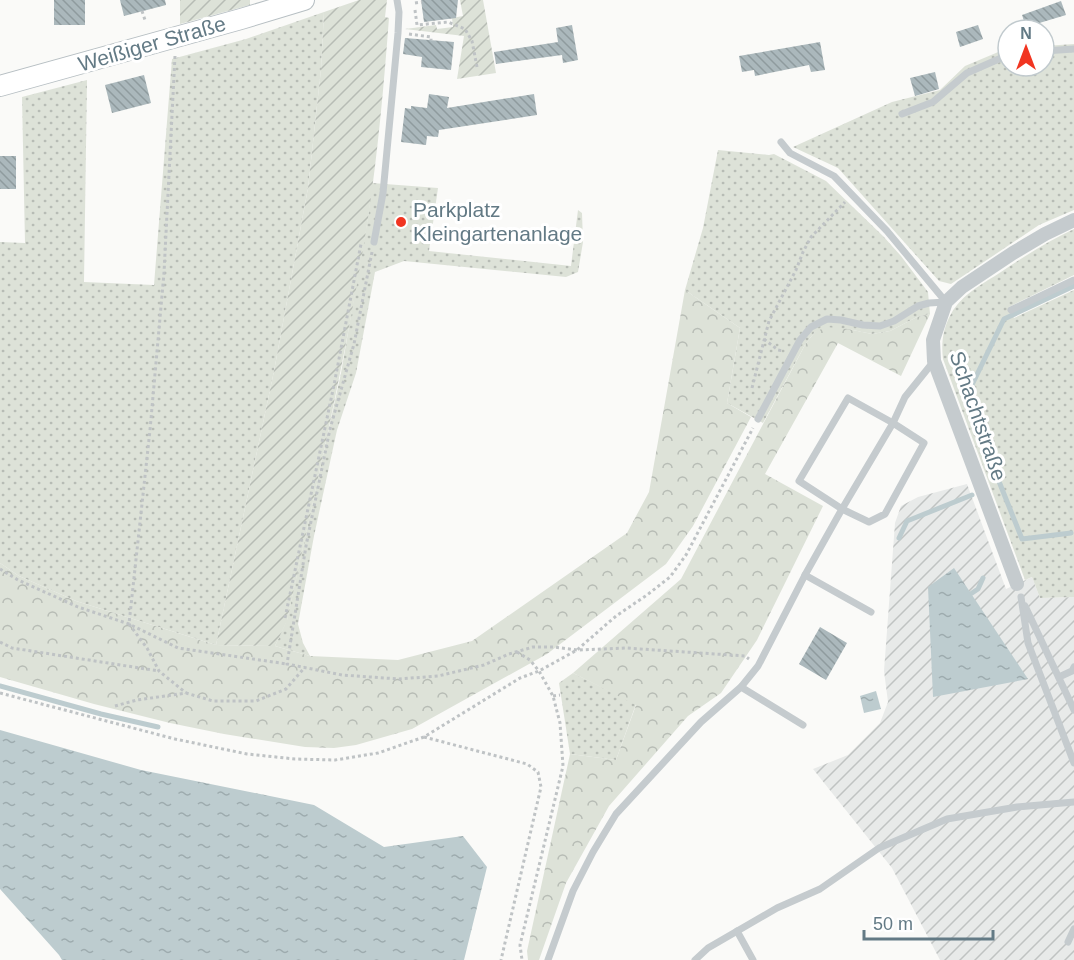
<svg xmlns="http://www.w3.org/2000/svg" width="1074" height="960" viewBox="0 0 1074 960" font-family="Helvetica,sans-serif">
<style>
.industrial{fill:url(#industrial-furrows)}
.grass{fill:url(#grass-dots)}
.forest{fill:url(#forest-crowns)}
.garden{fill:url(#garden-furrows)}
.water{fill:url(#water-ripples)}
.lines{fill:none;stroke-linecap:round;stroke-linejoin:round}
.stream{stroke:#bdcccf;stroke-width:5}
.building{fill:url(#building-back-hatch)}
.secondary-casing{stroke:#b7bfc3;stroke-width:22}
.path{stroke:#bfc3c5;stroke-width:3;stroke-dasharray:3 3;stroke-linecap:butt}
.lane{stroke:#c5cbce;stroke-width:7}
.street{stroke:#c5cbce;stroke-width:14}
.secondary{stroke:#fff;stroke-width:20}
.poi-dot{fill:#f13521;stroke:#fff;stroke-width:2}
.labels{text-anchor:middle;stroke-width:6;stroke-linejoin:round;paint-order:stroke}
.street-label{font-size:21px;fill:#637a85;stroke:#fff}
.poi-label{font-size:21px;fill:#637a85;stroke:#fff;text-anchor:start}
</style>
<defs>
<pattern id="industrial-furrows" width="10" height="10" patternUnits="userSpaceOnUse" patternTransform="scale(1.5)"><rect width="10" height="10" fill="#e8eae9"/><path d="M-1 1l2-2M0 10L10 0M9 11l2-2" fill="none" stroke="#c0c3c2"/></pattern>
<pattern id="grass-dots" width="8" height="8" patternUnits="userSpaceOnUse" patternTransform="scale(1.5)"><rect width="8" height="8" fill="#dde2d8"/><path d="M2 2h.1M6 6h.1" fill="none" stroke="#b7bcb5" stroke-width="1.8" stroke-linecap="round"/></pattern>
<pattern id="forest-crowns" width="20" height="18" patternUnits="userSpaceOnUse" patternTransform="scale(1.5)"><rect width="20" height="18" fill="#dde2d8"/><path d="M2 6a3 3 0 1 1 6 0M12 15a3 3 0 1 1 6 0" fill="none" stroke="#b7bcb5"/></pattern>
<pattern id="garden-furrows" width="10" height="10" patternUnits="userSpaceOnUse" patternTransform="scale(1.5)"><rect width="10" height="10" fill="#dde2d8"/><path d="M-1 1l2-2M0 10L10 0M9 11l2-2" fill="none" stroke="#b7bcb5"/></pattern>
<pattern id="water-ripples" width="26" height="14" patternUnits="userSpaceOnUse" patternTransform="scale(1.5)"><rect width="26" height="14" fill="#bdcccf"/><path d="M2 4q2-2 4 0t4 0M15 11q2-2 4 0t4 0" fill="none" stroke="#9dabae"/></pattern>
<pattern id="building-back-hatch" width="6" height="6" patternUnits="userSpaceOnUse" patternTransform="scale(1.5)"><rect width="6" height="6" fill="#abb8bc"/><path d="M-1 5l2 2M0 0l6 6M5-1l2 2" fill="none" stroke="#8f9b9e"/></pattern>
</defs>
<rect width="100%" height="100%" fill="#fafaf8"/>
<path class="industrial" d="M967 484 1006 589 1032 577 1040 598 1074 597V960H940L892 868 813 769 848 755 880 723 888 702 884 671 895 523 901 506 918 497Z"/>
<g class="grass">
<path d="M324 12 321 69 308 188 274 371 216 645 76 601 19 576 0 563V242L25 243 22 97 87 80 84 282 154 285 172 59 246 39Z"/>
<path d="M1074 44V210L1039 225 951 284 939 281 838 168 793 147 892 102 940 90 965 66 1003 50H1008V66H1044V46Z"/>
<path d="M718 150 769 155 774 154 826 181 883 236 901 256 928 292 930 314 917 317 890 331 872 334 848 329 815 332 806 343 763 423 727 403 740 328 685 290 703 228Z"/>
<path d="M372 183 438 188 429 251 571 266 578 210 582 213 583 242 578 272 566 277 404 261 375 272 356 373 337 430 314 536 298 624 303 643 310 656 275 646 287 620 341 373 368 217Z"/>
<path d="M1074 229V275L1009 307 1014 318 1074 290V597L1040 598 1032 577 1025 580 943 359C941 343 943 328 951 314 962 294 983 284 1001 272 1025 256 1048 241 1074 229Z"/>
<path d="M573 673 636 704 616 760 570 754 559 683Z"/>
</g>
<g class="forest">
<path d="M685 290 740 328 727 403 751 417 693 526 666 564 547 654 412 729 356 745 334 748 305 747 224 734 170 723 94 704 0 677V563L19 576 76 601 216 645 275 646 310 656 398 660 472 641 627 533 649 492Z"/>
<path d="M930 314 901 376 838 343 765 474 823 506 757 640 721 693 688 716 609 806 566 883 539 960H528L527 951 570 754 616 760 636 705 573 673 681 579 806 343 815 332 826 327 848 329 872 334 890 331 917 317Z"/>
</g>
<g class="garden">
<path d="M180 0H250V5L180 24Z"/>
<path d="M359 0H387L385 17 389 18C384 84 378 152 368 218 347 353 316 487 287 621L275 646 216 645 274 371 308 188 321 69 324 12Z"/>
<path d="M460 0H483L496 73 457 79 464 36 405 29 436 25 437 29 453 27 452 18 463 16Z"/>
</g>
<g class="water">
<path d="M954 568 1028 679 933 697 928 587Z"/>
<path d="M876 691 881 709 864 713 860 696Z"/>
<path d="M0 730 141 770 314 805 384 847 463 836 487 867 464 960H62L59 955 0 889Z"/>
</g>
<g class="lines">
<g class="stream">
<path d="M1071 533 1022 539 1000 484 968 393 1004 319 1074 286"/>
<path d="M899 538 907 521 972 495"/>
<path d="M972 593 978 589 983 578"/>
<path d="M0 686 101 714 158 727"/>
</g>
</g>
<g class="building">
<rect x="54" y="0" width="31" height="25"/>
<path d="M120 0H165L166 5 124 16Z"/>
<path d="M421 0H458L456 18 424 22Z"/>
<path d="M1061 1 1066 15 1026 27 1022 15Z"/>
<path d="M572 25 578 60 563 63 562 55 496 64 494 52 558 42 556 28Z"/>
<path d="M978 25 983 39 960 47 956 32Z"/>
<path d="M405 38 454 42 451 70 421 67 422 57 403 54Z"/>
<path d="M820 42 825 70 811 72 809 65 755 76 754 70 742 72 739 56Z"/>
<path d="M935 72 939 89 915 96 910 78Z"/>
<path d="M144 75 151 103 112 113 105 85Z"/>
<path d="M429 94 449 97 447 108 534 94 537 115 439 130 438 137 427 136 426 145 401 142 405 108 411 109V106L427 108Z"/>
<rect x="0" y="156" width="16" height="33"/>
<path d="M820 627 847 643 826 680 799 664Z"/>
</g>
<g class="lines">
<defs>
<path id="secondary" d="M0 86 241 19 304 0"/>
</defs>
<use href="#secondary" class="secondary-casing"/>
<g class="path">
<path d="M415 3 422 2"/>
<path d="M415 10 417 25 448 22 465 29 472 41 477 67"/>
<path d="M142 11 145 20"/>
<path d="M409 34 431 37V40"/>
<path d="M175 56 164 273 150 430 129 624 147 648 159 671 186 693"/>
<path d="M372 252 354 344 330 429 306 546 287 664 342 675 399 679 438 676 484 665 509 654 533 647H554L577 650 626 648 745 656 749 659"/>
<path d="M764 339 778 350 783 351"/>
<path d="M752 388 769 321 796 270 803 252 811 237 845 202"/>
<path d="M0 569 18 580 78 607 129 624 178 648 287 664"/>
<path d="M285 618 334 385 361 244"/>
<path d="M0 642 12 648 159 671"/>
<path d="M517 652 530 660 539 671 553 696 560 723 563 766 520 945 522 960"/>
<path d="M0 693 175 739 247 754 295 759 335 760 378 753 424 737 520 678 539 671 577 650 616 616 647 595 670 577 686 555 753 428"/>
<path d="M553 696 560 695"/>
<path d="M115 706 137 700 186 693 213 701H256L286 689 305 667"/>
<path d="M424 737 527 764 538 772 541 787 501 960"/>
</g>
<g class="lane">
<path d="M1044 51 1074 49"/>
<path d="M902 114 933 102 967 73 1008 55"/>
<path d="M781 142 790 153 834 176 887 231 946 302"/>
<path d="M374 242 383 193 398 33 399 12 397 0"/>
<path d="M1011 310 1074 280"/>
<path d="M848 398 893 423 924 443 885 514 869 522 842 509 799 481Z"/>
<path d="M758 419 800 340 811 327 827 319 841 320 863 325 880 326 894 321 918 306 929 303 946 302"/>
<path d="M805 575 871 612"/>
<path d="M1021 597 1028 643 1074 763"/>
<path d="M1025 606 1074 710"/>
<path d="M1059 677 1072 671 1074 667"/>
<path d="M741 687 803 725"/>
<path d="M737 931 753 960"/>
<path d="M1068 942 1074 929"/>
<path d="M548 960 573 891 593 852 616 814 701 722 741 687 758 666 805 575 842 509 893 423 905 397 934 361"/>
<path d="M695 960 708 948 777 908 820 889 879 848 947 819 1017 807 1074 802"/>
</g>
<path class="street" d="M1017 584 934 361 933 340 946 302 962 287 1013 253 1045 234 1074 220"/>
<use href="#secondary" class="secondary"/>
</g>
<circle class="poi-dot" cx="401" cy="222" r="6"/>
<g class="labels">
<g class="street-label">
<text transform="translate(152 44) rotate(-16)" y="7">Weißiger Straße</text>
<text transform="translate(978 416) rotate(71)" y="7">Schachtstraße</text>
</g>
<g class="poi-label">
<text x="413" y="217">Parkplatz<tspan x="413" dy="24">Kleingartenanlage</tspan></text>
</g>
</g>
<g transform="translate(1026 48)"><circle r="28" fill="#ffffff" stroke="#c1cace" stroke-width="1.5"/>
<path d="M0-4.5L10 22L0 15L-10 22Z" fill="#f13521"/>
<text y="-9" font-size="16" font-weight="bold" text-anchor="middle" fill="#637a85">N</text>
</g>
<path d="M864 930v9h129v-9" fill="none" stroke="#637a85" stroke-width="3"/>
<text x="873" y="930" font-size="18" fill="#637a85" stroke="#ffffff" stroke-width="4.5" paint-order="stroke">50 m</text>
</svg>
